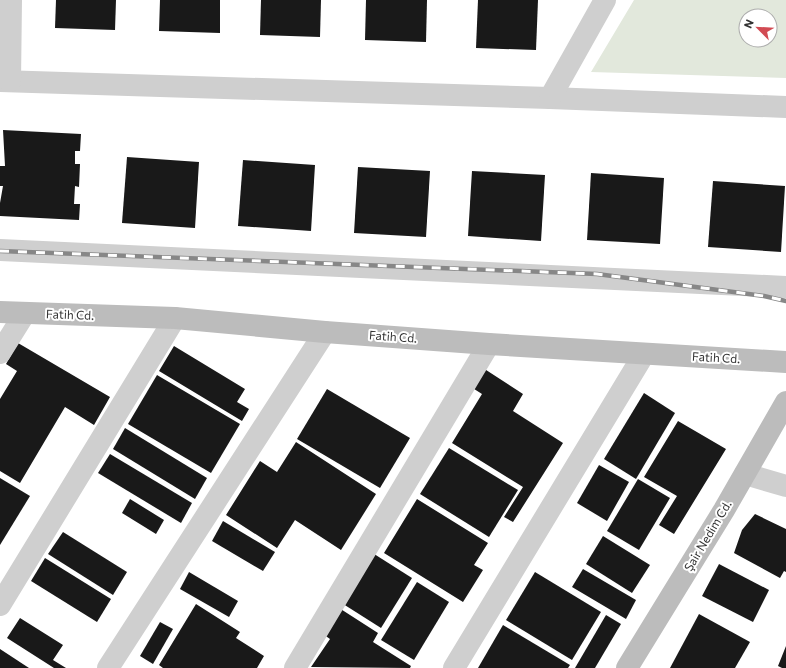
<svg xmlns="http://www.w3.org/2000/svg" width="786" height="668" viewBox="0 0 786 668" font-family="Commissioner,sans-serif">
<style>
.green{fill:#e2e8dc;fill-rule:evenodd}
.building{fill:#191919}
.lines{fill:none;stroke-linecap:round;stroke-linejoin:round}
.street{stroke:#cfcfcf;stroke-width:22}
.secondary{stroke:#bcbcbc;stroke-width:22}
.rail-casing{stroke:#878787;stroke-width:4.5}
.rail{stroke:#fff;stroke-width:3;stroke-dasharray:9;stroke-linecap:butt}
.labels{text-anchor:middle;stroke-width:4;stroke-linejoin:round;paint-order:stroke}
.street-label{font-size:12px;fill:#323232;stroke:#fff}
</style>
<rect width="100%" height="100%" fill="#fff"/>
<path class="green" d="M634 0H786V78L591 72ZM746 16H770V40H746Z"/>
<g class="building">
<path d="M56 0H116L115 30 55 28Z"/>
<path d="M160 0H220V33L159 31Z"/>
<path d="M261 0H321L320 37 260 35Z"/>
<path d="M366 0H427L426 42 365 40Z"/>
<path d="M478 0H538L536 50 476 48Z"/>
<path d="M3 130 81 134 80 151H75V164H80L79 187 75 186 74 204H80L79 220 0 216V203L3 186H0V166H5Z"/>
<path d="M127 157 199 162 195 228 122 223Z"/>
<path d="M243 160 315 165 311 231 238 226Z"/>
<path d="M358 167 430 171 426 237 354 233Z"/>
<path d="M472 171 545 175 541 241 468 236Z"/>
<path d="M591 173 664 178 660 244 587 240Z"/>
<path d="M713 181 785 186 781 252 708 247Z"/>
<path d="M18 343 110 397 94 425 65 407 20 483 0 471V399L17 371 6 364Z"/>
<path d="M174 346 245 389 237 402 249 409 242 421 159 371Z"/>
<path d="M483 368 523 394 513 411 563 443 513 522 504 517 523 487 452 443 482 394 471 387Z"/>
<path d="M157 375 240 424 211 473 128 424Z"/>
<path d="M327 389 410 438 380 488 297 439Z"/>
<path d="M644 393 675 413 636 479 604 459Z"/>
<path d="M678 421 726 449 674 534 659 525 677 496 644 477Z"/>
<path d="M125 428 207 478 195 499 113 449Z"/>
<path d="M296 442 376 494 341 550 295 520 277 548 226 515 260 461 277 472Z"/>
<path d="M449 448 518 490 489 537 420 494Z"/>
<path d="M110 454 192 503 181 523 98 473Z"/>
<path d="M599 465 629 482 607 521 577 503Z"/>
<path d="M0 478 30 496 0 545Z"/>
<path d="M638 479 670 498 639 550 607 531Z"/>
<path d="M130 499 164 520 156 534 122 513Z"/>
<path d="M417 499 488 543 474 565 483 570 463 602 384 553Z"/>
<path d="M755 514 786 529V572L784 571 780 578 734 553 742 530Z"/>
<path d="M223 521 275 552 263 571 212 541Z"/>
<path d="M63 532 127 572 113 595 48 554Z"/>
<path d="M603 536 650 565 632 593 586 564Z"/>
<path d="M371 552 412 578 381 628 340 602Z"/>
<path d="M45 558 111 599 97 622 31 581Z"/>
<path d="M719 564 769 590 753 622 702 596Z"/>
<path d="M583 569 636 600 626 619 572 587Z"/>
<path d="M189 572 238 601 229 617 180 589Z"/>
<path d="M535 572 601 612 572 660 506 620Z"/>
<path d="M417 582 449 602 414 660 381 640Z"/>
<path d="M196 604 240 632 236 638 264 656 257 668H163L159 665Z"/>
<path d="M336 606 378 633 373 642 411 666 410 668 311 667 330 639 320 632Z"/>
<path d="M699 614 750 642 735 668H670Z"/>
<path d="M606 615 621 624 595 668H575Z"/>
<path d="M20 618 63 645 53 660 66 668H54L7 638Z"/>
<path d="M160 622 173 629 153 664 140 656Z"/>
<path d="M503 625 570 665 568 668H478Z"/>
<path d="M786 646V668H782L778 666Z"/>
<path d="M0 649 29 668H0Z"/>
</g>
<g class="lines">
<g class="street">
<path d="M0 81 550 98 786 107"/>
<path d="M10 81 11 0"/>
<path d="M550 98 605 0"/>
<path d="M0 250 786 287"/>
<path d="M0 353 25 313"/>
<path d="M745 474 786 486"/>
<path d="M0 605 175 318"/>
<path d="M108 668 325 332"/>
<path d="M295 668 489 344"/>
<path d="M454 668 644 354"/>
</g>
<g class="secondary">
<path d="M0 312 175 318 325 332 489 344 786 362"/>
<path d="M627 668 724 510 786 402"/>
</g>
<defs>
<path id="rail" d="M0 251 597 274 764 296 786 301"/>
</defs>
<use href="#rail" class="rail-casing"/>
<use href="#rail" class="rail"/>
</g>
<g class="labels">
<g class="street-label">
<text transform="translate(70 315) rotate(2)" y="4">Fatih Cd.</text>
<text transform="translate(393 337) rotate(4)" y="4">Fatih Cd.</text>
<text transform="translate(716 358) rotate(3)" y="4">Fatih Cd.</text>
<text transform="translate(708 536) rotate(-59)" y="4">Şair Nedim Cd.</text>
</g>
</g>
<g transform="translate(758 28) rotate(294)"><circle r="19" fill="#ffffff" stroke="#adadad"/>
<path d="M0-3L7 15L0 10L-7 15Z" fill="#d24b53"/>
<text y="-6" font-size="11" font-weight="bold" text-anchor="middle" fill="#323232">N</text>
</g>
</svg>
